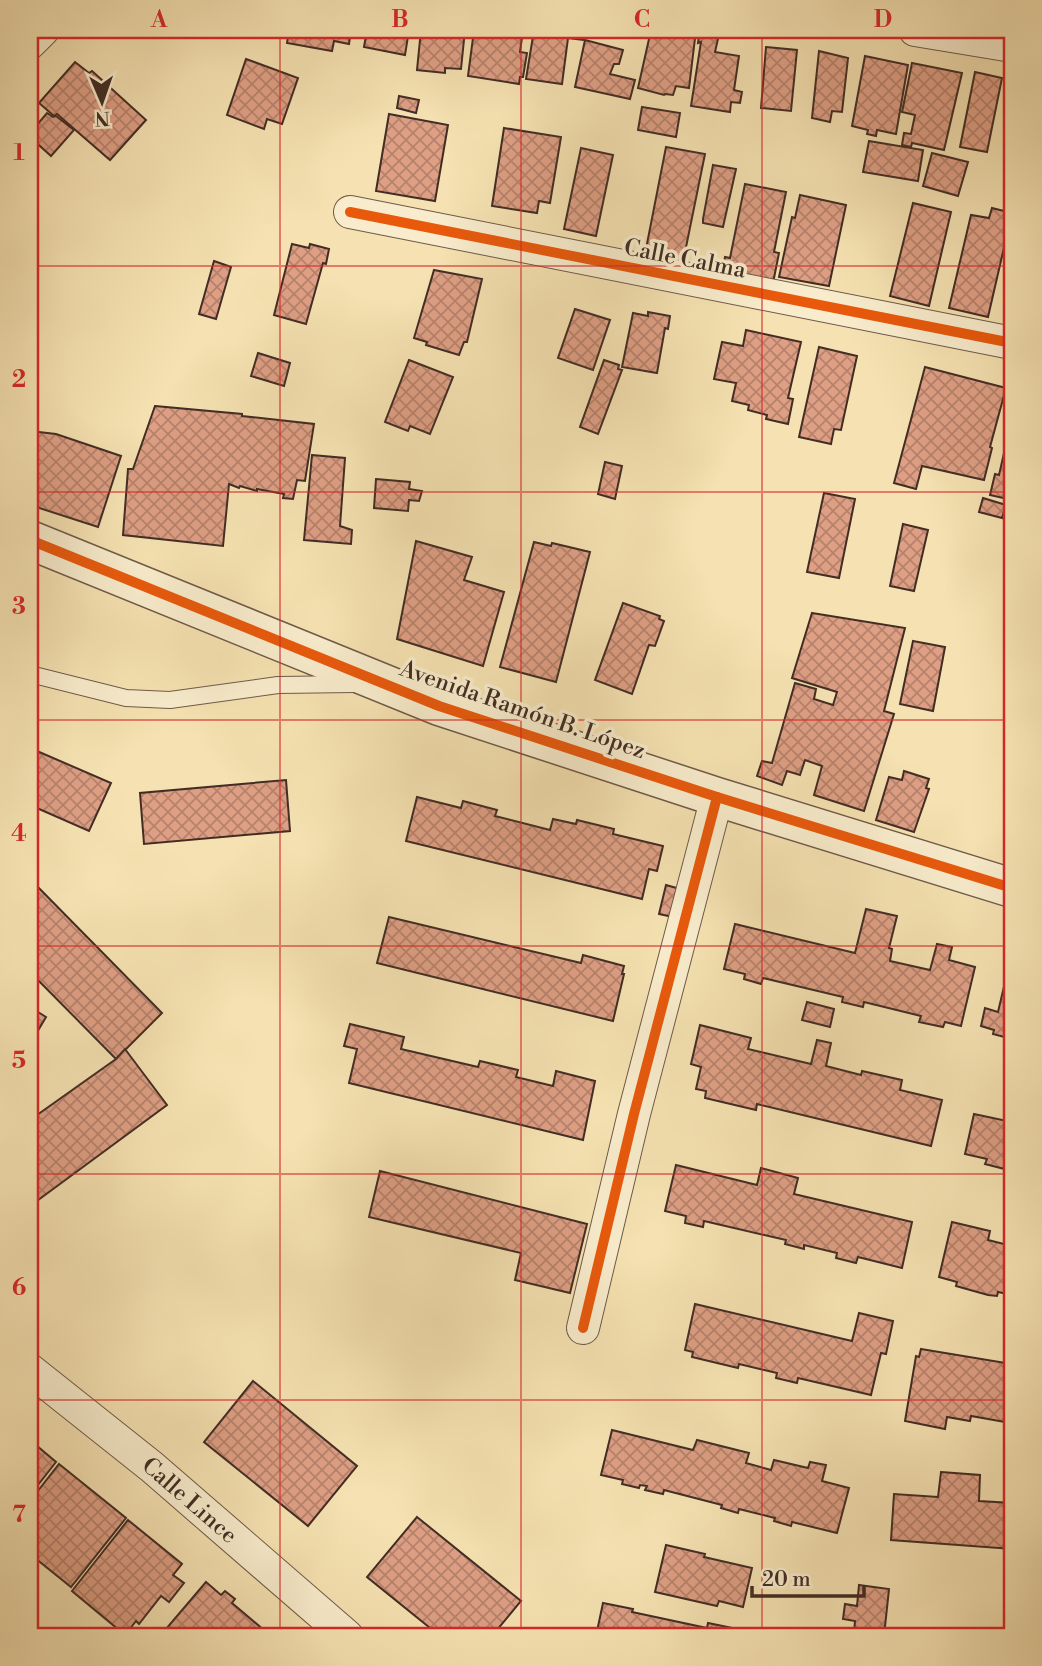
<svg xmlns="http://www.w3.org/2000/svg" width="1042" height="1666" viewBox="0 0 1042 1666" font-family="'Libre Bodoni',serif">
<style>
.building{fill:url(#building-cross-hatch);stroke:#422d25;stroke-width:2}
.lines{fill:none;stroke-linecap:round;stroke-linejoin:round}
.service-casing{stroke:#6f5a48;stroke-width:18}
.minor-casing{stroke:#6f5a48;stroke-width:34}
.tertiary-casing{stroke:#6f5a48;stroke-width:41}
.service{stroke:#f8eccc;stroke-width:16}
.minor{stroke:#f8eccc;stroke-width:32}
.tertiary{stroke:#f8eccc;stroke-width:38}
.cycleway-casing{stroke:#f8eccc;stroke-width:15}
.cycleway{stroke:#e8590c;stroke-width:10}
.grid{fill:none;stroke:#d62828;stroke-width:2;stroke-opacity:0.55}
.labels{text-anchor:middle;stroke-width:7;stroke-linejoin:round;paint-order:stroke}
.street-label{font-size:23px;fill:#422d25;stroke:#f8eccc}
.neatline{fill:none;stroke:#d62828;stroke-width:2.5}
.grid-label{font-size:23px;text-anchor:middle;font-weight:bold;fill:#d62828}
</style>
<defs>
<pattern id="building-cross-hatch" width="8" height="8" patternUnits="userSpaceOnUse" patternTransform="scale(1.75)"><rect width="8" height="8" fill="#de9f84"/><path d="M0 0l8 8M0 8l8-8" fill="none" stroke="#b6826c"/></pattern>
</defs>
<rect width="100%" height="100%" fill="#f5e1b1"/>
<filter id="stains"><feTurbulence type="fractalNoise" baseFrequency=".00286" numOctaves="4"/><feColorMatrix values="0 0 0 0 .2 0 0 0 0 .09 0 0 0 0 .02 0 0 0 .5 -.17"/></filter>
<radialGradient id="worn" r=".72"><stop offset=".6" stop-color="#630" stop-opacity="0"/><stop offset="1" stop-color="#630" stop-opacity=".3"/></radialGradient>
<g class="building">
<path d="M310 30H351L349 44 334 41 332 51 287 43 289 31 309 35Z"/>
<path d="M367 30H409L405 55 364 47Z"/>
<path d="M421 30H472H465L461 69 445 68V73L417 70Z"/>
<path d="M474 30H523L520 52 527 53 523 77H520L519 84 468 76Z"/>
<path d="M534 30H585L583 40 568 38 562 84 526 79Z"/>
<path d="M651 30H696L689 88 676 86 673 95 665 94 664 95 638 88Z"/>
<path d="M700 30H720L715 52 739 56 734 90 742 92 740 103 731 102 730 112 691 106 701 42 698 43Z"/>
<path d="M585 40 623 50 619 64H614L610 74 635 80 630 99 575 87Z"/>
<path d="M766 47 797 50 791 111 761 108Z"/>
<path d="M819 51 848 58 842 112 832 111 830 122 812 118Z"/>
<path d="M865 56 908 65 896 134 877 130 876 136 867 134 868 130 852 126Z"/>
<path d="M246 59 298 78 282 124 267 119 264 129 227 115Z"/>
<path d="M75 62 89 73 92 71 146 120 110 160 57 114 54 116 39 103Z"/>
<path d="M912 63 962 73 944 150 912 143 911 147 902 145 904 133 911 134 915 115 902 112Z"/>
<path d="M975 72 1002 78 987 152 960 147Z"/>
<path d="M399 96 419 100 416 113 397 108Z"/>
<path d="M642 107 680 113 676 137 638 130Z"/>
<path d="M47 113 53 117 56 116 74 130 51 156 30 137V133Z"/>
<path d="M389 114 448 125 435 201 376 191Z"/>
<path d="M504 128 561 137 550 203 539 201 537 213 492 206Z"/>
<path d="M869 141 923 150 918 181 863 172Z"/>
<path d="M666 147 705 154 683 262 645 254Z"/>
<path d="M581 148 613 155 596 236 564 229Z"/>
<path d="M932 153 968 162 958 196 923 186Z"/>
<path d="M713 165 736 169 723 227 703 223V219Z"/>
<path d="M745 184 786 192 774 252 779 253 773 283 722 273 725 257 730 258Z"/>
<path d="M800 195 846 205 829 286 779 277 792 217 795 218Z"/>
<path d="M913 203 951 212 929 306 890 296Z"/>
<path d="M992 208 1012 213 988 317 949 308 971 215 989 218Z"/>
<path d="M292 244 309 248 310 244 329 249 326 264 323 263 306 324 274 315Z"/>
<path d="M214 261 231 267 216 319 199 314Z"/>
<path d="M434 270 482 279 467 342H464L459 355 426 345 427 342 414 338Z"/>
<path d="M575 309 610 320 593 370 558 358Z"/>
<path d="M648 312 670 316 668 329 665 328 657 373 622 367 633 313 648 316Z"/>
<path d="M746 330 801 342 788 398 793 399 788 424 766 419 767 415 748 410 749 405 732 401 736 383 714 379 722 342 743 346Z"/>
<path d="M819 347 857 356 841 430 834 429 831 444 799 437Z"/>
<path d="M258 353 290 363 284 386 251 376Z"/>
<path d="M409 360 453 377 430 434 410 426 408 431 385 422Z"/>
<path d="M604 360 619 365 618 369 622 370 598 434 580 427Z"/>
<path d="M925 367 1006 388 990 447 992 448 984 480 922 466 916 489 894 483Z"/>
<path d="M155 406 242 414V416L314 424 305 481 297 480 293 499 283 498 284 494 257 489V491L240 486 239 488 229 484 223 546 123 535 128 469H133Z"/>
<path d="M1012 418V500L990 495 995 474 999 475Z"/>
<path d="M30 431 56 434 121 456 98 527 30 505Z"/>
<path d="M312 455 345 458 340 526 352 530 351 544 304 540Z"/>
<path d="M605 462 622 466 615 499 598 494Z"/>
<path d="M376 479 410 482 409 489 422 491 419 501 409 500 408 511 374 508Z"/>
<path d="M824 493 855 499 839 578 807 572Z"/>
<path d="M983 498 1006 505 1002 518 979 512Z"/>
<path d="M903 524 928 530 914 591 890 586Z"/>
<path d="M416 541 472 557 464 580 504 592 483 666 397 639Z"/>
<path d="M534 542 551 546 552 543 590 552 556 682 500 667Z"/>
<path d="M623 603 660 616 659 619 664 621 655 646 649 645 632 694 595 680Z"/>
<path d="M812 613 905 628 884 711 894 714 864 811 814 795 822 766 805 760 800 775 787 771 782 785 757 776 762 761 772 763 795 683 816 689 814 699 833 705 837 692 792 678Z"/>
<path d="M913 641 945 647 933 711 900 704Z"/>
<path d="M30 748 111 783 89 831 30 805Z"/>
<path d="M904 771 929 779 926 788 929 789 914 832 876 820 889 777 902 780Z"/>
<path d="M286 780 290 831 144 844 140 793Z"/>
<path d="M417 797 461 808 463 801 497 810 495 816 550 830 553 819 576 824 577 820 614 829 613 834 663 846 657 871 649 869 642 899 406 841Z"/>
<path d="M30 879 162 1013 116 1059 30 972Z"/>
<path d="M666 885 680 889 673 917 659 914Z"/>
<path d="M866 909 897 916 889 948 892 949 890 961 930 970 937 944 952 947 949 960 975 967 961 1026 945 1022 943 1027 919 1022 921 1016 864 1002 863 1007 842 1002 843 997 763 978 761 984 744 979 745 974 724 969 735 924 855 953Z"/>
<path d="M389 917 581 963 583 955 624 966 622 974H624L613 1021 377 963Z"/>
<path d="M1006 978 1012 980V1039L993 1034 994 1030 981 1026 985 1008 998 1012Z"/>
<path d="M807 1002 834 1009 830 1027 802 1020Z"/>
<path d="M30 1007 46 1017 30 1044Z"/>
<path d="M350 1024 404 1037 401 1049 478 1067 480 1061 518 1070 516 1077 553 1086 556 1071 595 1081 583 1140 349 1083 357 1049 344 1046Z"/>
<path d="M700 1025 751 1038 748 1049 811 1064 817 1040 831 1043 826 1066 861 1075 862 1071 902 1080 900 1090 942 1100 931 1146 757 1104 756 1110 705 1098 706 1091 696 1089 701 1067 691 1064Z"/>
<path d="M125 1049 167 1105 30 1206V1120L116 1059Z"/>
<path d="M974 1114 1012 1122V1171L985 1164 987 1159 965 1154Z"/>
<path d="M676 1165 757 1185 761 1168 798 1178 794 1194 912 1222 902 1268 858 1257 856 1263 836 1258 837 1253 804 1245V1249L785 1244 786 1240 704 1221 703 1227 685 1223 686 1216 665 1211Z"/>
<path d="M380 1171 587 1224 570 1293 515 1280 521 1253 369 1217Z"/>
<path d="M952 1222 990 1231 988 1240 1012 1246V1295L998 1292 997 1296 988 1295 956 1286 957 1282 939 1277Z"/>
<path d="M695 1304 852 1341 859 1313 893 1321 886 1354 881 1353 871 1395 798 1378 797 1383 776 1378 777 1373 739 1364 738 1368 692 1357 693 1352 685 1350Z"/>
<path d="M921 1349 1012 1364V1430L1004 1428 1005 1422 971 1416 970 1421 947 1417 945 1429 905 1421 916 1356 919 1357Z"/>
<path d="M253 1381 357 1466 308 1526 204 1442Z"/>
<path d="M612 1430 693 1450 697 1440 749 1453 746 1463 771 1470 774 1460 808 1468 810 1462 826 1465 822 1481 849 1488 837 1533 792 1522 791 1526 774 1521 775 1518 739 1509 738 1513 721 1508 722 1505 664 1490 663 1494 645 1490 647 1486 640 1485 639 1488 622 1484 623 1480 601 1475Z"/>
<path d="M30 1440 56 1462 30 1495Z"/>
<path d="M59 1464 126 1518 71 1587 30 1554V1501Z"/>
<path d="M941 1472 980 1475 979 1501 1012 1503V1549L891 1540 894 1494 938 1497Z"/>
<path d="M417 1517 521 1601 492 1636H440L367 1577Z"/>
<path d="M128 1520 182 1564 173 1575 184 1583 169 1602 161 1596 139 1624 136 1621 125 1635 72 1591Z"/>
<path d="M666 1545 705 1554 704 1557 752 1568 743 1607 719 1601 717 1606 655 1592Z"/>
<path d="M206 1582 221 1595 225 1591 235 1599 232 1603 265 1631 261 1636H160Z"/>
<path d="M859 1585 889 1589 884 1636 854 1632 855 1621 843 1619 845 1604 857 1606Z"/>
<path d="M603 1603 633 1609 632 1612 707 1628 708 1623 766 1635 596 1636Z"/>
<rect x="914" y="1633" width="98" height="3"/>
</g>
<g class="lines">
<defs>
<path id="service" d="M30 674 126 698 170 700 278 685 354 684"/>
<g id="minor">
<path d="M915 30 1012 46"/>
<path d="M30 43 43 30"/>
<path d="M350 212 1012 343"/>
<path d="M583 1328 634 1114 717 797"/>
<path id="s1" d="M30 1370 152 1467 347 1636"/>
</g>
<path id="tertiary" d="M30 540 439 706 717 797 1012 888"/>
</defs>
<use href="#service" class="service-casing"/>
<use href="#minor" class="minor-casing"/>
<use href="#tertiary" class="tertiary-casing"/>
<use href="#service" class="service"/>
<use href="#minor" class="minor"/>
<use href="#tertiary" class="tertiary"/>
<defs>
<g id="cycleway">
<path d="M350 212 1012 343"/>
<path d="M30 540 439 706 717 797 1012 888"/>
<path d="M583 1328 634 1114 717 797"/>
</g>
</defs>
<use href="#cycleway" class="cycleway-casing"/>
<use href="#cycleway" class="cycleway"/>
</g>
<path class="grid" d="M280 30V1636M521 30V1636M762 30V1636M30 266H1012M30 492H1012M30 720H1012M30 946H1012M30 1174H1012M30 1400H1012"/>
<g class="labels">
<g class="street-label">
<text transform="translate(685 258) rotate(11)" y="8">Calle Calma</text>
<text transform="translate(523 709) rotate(19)" y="8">Avenida Ramón B. López</text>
<text dy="8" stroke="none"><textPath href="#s1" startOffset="206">Calle Lince</textPath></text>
</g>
</g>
<rect width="1042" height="1666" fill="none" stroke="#f5e1b1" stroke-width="77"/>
<g transform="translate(102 102) rotate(178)" stroke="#f8eccc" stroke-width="5" paint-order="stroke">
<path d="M0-5L12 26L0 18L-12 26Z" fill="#422d25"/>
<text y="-10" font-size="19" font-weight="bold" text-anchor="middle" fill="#422d25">N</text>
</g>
<path d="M752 1586v10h112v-10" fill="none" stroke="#422d25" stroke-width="3.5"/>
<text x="762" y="1586" font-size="21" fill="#422d25" stroke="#f8eccc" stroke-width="5" paint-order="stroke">20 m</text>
<rect x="38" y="38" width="966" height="1590" class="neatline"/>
<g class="grid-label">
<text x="159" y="27">A</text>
<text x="400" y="27">B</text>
<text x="642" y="27">C</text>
<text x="883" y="27">D</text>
<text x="19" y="160">1</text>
<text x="19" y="387">2</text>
<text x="19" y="614">3</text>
<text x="19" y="841">4</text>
<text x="19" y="1068">5</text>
<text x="19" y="1295">6</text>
<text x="19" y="1522">7</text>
</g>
<rect width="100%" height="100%" filter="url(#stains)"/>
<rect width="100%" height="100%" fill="url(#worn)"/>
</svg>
